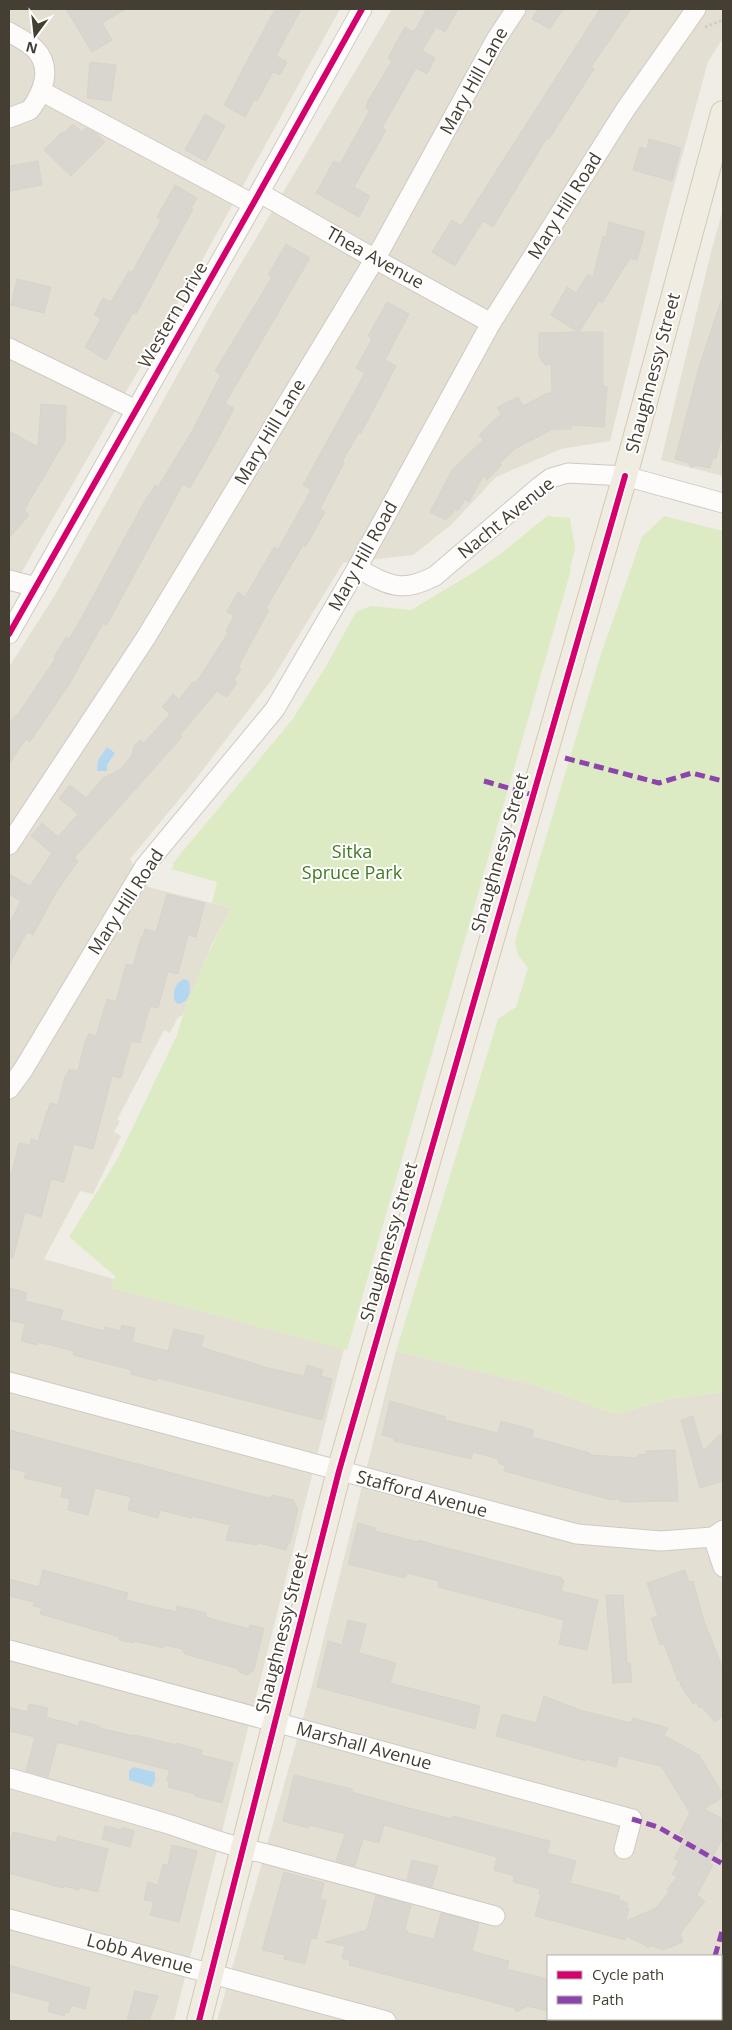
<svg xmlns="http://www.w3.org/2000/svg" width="732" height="2030" viewBox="0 0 732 2030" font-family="'Open Sans',sans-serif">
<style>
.residential{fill:#e4dfd3}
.green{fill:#dcebc4}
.water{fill:#b4d7f0}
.building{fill:#d9d5cf;stroke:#d8d4cc}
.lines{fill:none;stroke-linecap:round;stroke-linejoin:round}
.minor-casing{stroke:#cdcac4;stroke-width:21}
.major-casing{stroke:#d3cab2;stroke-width:26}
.path{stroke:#d0cdc9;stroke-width:3;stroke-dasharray:2.5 2.5;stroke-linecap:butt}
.minor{stroke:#fdfcfb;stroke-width:19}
.major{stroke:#f0ece2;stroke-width:24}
.quiet{stroke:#8e44ad;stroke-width:5;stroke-dasharray:10 5;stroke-linecap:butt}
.cycleway-casing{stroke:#fff;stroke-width:9}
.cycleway{stroke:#d6006c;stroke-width:6}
.labels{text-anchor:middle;stroke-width:4;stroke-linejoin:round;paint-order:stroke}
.street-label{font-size:18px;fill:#453e33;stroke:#fff}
.park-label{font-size:18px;fill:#427923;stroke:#fff}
</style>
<rect width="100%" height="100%" fill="#f0ede6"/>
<g class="residential">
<path d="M9 9H340L200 264 9 594Z"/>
<path d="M392 9H723V38L708 62 667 211 610 441 561 449 496 477 451 525 413 555 343 563 273 678 195 780 130 859 148 887 231 908 211 946 182 1016 178 1017 170 1033 164 1030 117 1120 120 1121 114 1132 121 1136 93 1194 80 1191 44 1259 114 1279 112 1288 344 1349 174 2021H9V667L55 595 214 309Z"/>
<path d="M723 209V476L661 460 711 252Z"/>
<path d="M396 1351 534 1385 616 1414 670 1399 723 1392V1981L721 1991V1956H548V2019H713V2021H217L309 1697Z"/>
</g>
<g class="green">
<path d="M547 516 570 518 575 549 570 568 571 570 347 1350 112 1288 115 1276 69 1237 118 1158 177 1035C189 991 210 949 231 908L212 903 217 882 171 869 174 865 172 864 292 720 325 668 356 612 371 606 411 610 471 574 503 552Z"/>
<path d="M664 516 723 531V1392L670 1399 616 1414 534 1385 396 1351 498 1019 516 1007 528 968 518 955 515 941 600 657 642 537Z"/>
<path d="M723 1981V2021H713V2019H721V1991Z"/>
</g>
<g class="water">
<path d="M107 747 115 753 107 765V771H97L98 760Z"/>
<path d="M184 979 189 981C191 991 190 1002 178 1004L174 1000C173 991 175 983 184 979Z"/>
<path d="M133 1767 155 1772V1782L151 1787 129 1780V1771Z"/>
</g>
<g class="building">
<path d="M66 9H126L102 23 112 40 92 52Z"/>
<path d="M275 9H301L276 56 287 62 280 75 273 72 257 101 254 100 245 117 224 105Z"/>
<path d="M427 9H458L445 32 436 27 422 51 435 58 427 74 416 68 382 128 386 130 354 187 370 196 359 217 316 193 334 161 340 164 370 110 366 108 368 101 392 61 388 58 405 27 414 32Z"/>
<path d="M538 9H563L550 29 532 19Z"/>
<path d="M600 9H631L591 67 594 69 549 139 547 138 493 227 483 221 455 266 432 252 452 220 461 226Z"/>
<path d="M90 62 116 65 111 101 87 98Z"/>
<path d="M205 114 225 126 206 161 185 150Z"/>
<path d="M73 124 82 132 86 128 97 134 105 142 71 176 44 150 62 132 64 133Z"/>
<path d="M649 139 681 148 672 181 633 170 640 147 647 149Z"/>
<path d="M38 161 42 185 9 191V166Z"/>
<path d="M175 185 197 198 191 208 193 209 136 314 133 313 106 360 85 347 101 319 94 315 103 298 111 302 129 271 132 272 161 220 157 217Z"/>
<path d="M609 222 645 232 637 260 630 258 602 303 599 301 579 332H603V386L607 387 604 427 571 425V429H553L516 448 500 463 502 465 487 480 483 476 469 502 465 499 458 511 455 509 450 517 448 516 446 520 430 512 452 470 483 440 479 435 501 414 497 407 518 397 523 406 548 393H552L551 364 545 365 539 356V333L578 332 551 315 567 287 576 293 588 274 593 277 603 236 606 237Z"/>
<path d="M286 244 310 258 225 404 234 408 218 439 190 488 183 484 107 625 103 623 70 683 30 742 26 739 9 764V725L15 716 16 717 56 658 54 657 66 637 69 639 77 626 148 495 149 496 155 485 158 487 191 433 221 375 215 371 272 277 268 275Z"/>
<path d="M17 279 51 287 44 313 11 305Z"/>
<path d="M721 301H723V430L716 458H713L710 468 696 465 691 468 689 463 675 459 700 364Z"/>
<path d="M387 302 409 314 385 360 396 366 361 433 359 432 342 462 344 463 320 509 325 512 306 546 303 545 266 608 269 610 238 667 241 669 234 680 237 682 227 697 217 691 180 735 182 737 74 858 78 861 55 894 33 935 27 932 9 965V924L21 901 9 894V874L30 886 52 853 31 836 42 823 58 837 78 814 59 798 70 785 86 798 103 778 121 769 132 755 134 746 140 740 144 743 170 714 162 707 173 694 179 699 194 681 196 683 228 633 226 631 234 616 227 612 238 592 245 597 274 547 278 549 311 490 303 485 365 373 356 368 372 339 368 336Z"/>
<path d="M41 404 66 406 65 441 24 510 29 515 9 538V431L38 447Z"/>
<path d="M167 894 205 903 196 937 188 935 178 974 168 972 158 1008 150 1006 140 1043 131 1041 121 1078 112 1076 93 1149 74 1144 64 1182 51 1179 41 1217 25 1212 13 1258 9 1257V1172H12L19 1143 30 1145 31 1139 38 1141 47 1111H48L50 1103 58 1105 65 1076H67L69 1069 78 1071 85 1041 89 1034 96 1036 107 999 116 1002 126 964 133 966 141 937H143L145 929 156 932Z"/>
<path d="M9 1288 27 1293 25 1301 63 1310 60 1320 104 1331 105 1327 120 1331 122 1325 135 1328 132 1342 168 1351 174 1329 204 1336 201 1347 268 1368 304 1376 307 1365 323 1370 321 1376 332 1379 322 1420 157 1378 156 1381 131 1374 132 1370 73 1355 74 1351 38 1342 37 1345 21 1341 25 1324 9 1320Z"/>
<path d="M390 1401 446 1417 445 1420 498 1433 501 1421 534 1430 532 1437 590 1453V1455L638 1458V1455L646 1454V1451L675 1450 678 1501 620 1502 619 1499 611 1500 504 1471 505 1465 498 1463 499 1459 473 1452 471 1459 394 1441V1438L382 1435Z"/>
<path d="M693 1416 703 1451 723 1432V1481L700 1488 681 1420Z"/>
<path d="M9 1430 248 1493 271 1498 272 1495 293 1500 298 1509 290 1543H288L286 1550 258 1543 257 1545 226 1540 230 1525 192 1516V1518L160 1510 158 1518 128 1510 131 1497 95 1488 88 1515 68 1510 70 1499 61 1497 63 1487 24 1478 26 1472 9 1468Z"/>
<path d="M358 1523 376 1528 375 1531 418 1542V1540L432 1544 562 1578V1580H564L561 1591 598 1600 587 1650 559 1644 564 1620 438 1587 439 1581 407 1573 405 1578 348 1564Z"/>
<path d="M43 1570 128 1593 126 1600 176 1612 177 1606 206 1613 205 1617 249 1629 250 1625 264 1628 254 1670 247 1675 239 1672 238 1669 185 1654 182 1649 164 1645V1648L134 1641 133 1643 119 1640 120 1637 40 1614 42 1608 33 1606 34 1602 9 1596V1579L39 1587Z"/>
<path d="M685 1570 689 1582 693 1581 704 1621 723 1669V1715L715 1722 702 1707 700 1708 696 1702 693 1704 680 1684 682 1679 678 1681 664 1644 660 1645 651 1618 658 1616 647 1583Z"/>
<path d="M606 1595H623L627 1663H630L632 1682 613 1683Z"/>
<path d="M348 1620 366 1624 359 1653 396 1663 390 1683 480 1706 475 1729 317 1687 328 1641 342 1645Z"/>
<path d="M544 1696 580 1710 631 1723 633 1718 668 1728 664 1735 699 1755 723 1794V1797L704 1809 723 1819V1838L709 1863 713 1865 697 1895 705 1901 680 1934 683 1942 663 1950 652 1946 648 1947 626 1936 625 1940 535 1916 541 1894H539L540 1889 513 1882 514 1876 494 1870 497 1857 384 1825 379 1843 363 1839 355 1866 336 1861 345 1834 309 1825 308 1828 283 1821 294 1775 352 1789V1792L409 1808 452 1819 453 1816 550 1841 547 1853 576 1861 570 1883 619 1896V1900L628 1903 626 1908H629L626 1921 656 1908 669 1892 667 1890 677 1877 672 1874 679 1861 674 1858 686 1837 679 1834 690 1813 661 1766 619 1756 616 1767 586 1759V1761L496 1736 502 1714 536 1723Z"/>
<path d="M29 1704 48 1708 46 1717 79 1726 80 1721 100 1726 99 1728 134 1736 135 1735 176 1745V1743L202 1750 201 1755 233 1763 222 1803 195 1796V1794L168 1787 169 1781H167L169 1770 57 1742 48 1777 26 1771 35 1737 9 1731V1707L27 1712Z"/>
<path d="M105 1826 121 1830 122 1827 134 1831 130 1847 102 1839Z"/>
<path d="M13 1832 56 1842 58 1836 108 1849 98 1892 79 1887V1890L64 1886 63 1888 9 1873V1840H11Z"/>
<path d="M172 1845 197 1851 179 1922 150 1915 154 1902 144 1900 148 1882 158 1885 163 1864 168 1865Z"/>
<path d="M412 1860 438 1866 432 1887 407 1880Z"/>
<path d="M284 1872 324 1883 320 1899 326 1901 316 1939 311 1938 305 1964 284 1959 285 1955 262 1950Z"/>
<path d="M376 1895 411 1905 405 1930 408 1931V1933L434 1939 441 1913 479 1923 472 1951 509 1961 507 1969 548 1979V2011L527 2006 516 2012 514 2008 485 2000 349 1965 350 1960 342 1958 345 1946 325 1942 367 1930Z"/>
<path d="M9 1965 90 1988 85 2009 71 2005 69 2013 65 2012 64 2016 48 2011 50 2002 9 1991Z"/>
<path d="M135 1991 158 1996 149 2021H127Z"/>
</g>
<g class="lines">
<defs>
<g id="minor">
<path d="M9 32C17 37 28 42 35 49 53 67 43 93 30 110L9 118"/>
<path d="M41 91 253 204"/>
<path d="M260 193 375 259 491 323"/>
<path d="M9 348 136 410"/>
<path d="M357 568C388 585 401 594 435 576L539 487 551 478 568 473 625 476 723 503"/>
<path d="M9 580 36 587"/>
<path d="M9 634 253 204 362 9"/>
<path d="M9 845 145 639 382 247 495 41 516 9"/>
<path d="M9 1089 23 1070 145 866 275 709 357 568 491 323 625 110 696 9"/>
<path d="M9 1382 577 1534 661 1541 713 1537 723 1530"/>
<path d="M713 1537 723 1567"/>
<path d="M9 1650 632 1819 624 1849"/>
<path d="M9 1778C62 1793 115 1808 168 1824 199 1834 231 1847 263 1853L495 1916"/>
<path d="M9 1919 386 2021"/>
</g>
<path id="major" d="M199 2021 339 1471 625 476 723 113"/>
</defs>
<use href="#minor" class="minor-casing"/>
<use href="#major" class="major-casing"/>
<path class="path" d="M705 27 723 20"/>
<use href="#minor" class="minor"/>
<use href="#major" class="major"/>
<g class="quiet">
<path d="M565 758 659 783 692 773 723 781"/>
<path d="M484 781 533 795"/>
<path d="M632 1819 658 1827 723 1864"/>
<path d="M715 1956 723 1928"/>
<path d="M699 2021V2019"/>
</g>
<defs>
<g id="cycleway">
<path d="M9 634 253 204 362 9"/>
<path d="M199 2021 339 1471 625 476"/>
</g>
</defs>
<use href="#cycleway" class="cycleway-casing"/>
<use href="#cycleway" class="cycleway"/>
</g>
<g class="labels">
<g class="street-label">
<text transform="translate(474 81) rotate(-61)" y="6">Mary Hill Lane</text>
<text transform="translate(565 206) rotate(-58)" y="6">Mary Hill Road</text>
<text transform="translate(375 258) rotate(29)" y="6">Thea Avenue</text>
<text transform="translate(173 315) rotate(-60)" y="6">Western Drive</text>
<text transform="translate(653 373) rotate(-75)" y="6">Shaughnessy Street</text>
<text transform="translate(270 432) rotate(-59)" y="6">Mary Hill Lane</text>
<text transform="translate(506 518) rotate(-39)" y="6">Nacht Avenue</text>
<text transform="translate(363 556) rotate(-61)" y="6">Mary Hill Road</text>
<text transform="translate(500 853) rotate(-74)" y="6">Shaughnessy Street</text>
<text transform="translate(126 902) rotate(-57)" y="6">Mary Hill Road</text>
<text transform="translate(389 1242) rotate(-74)" y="6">Shaughnessy Street</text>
<text transform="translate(422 1494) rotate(15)" y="6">Stafford Avenue</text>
<text transform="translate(282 1633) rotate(-76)" y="6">Shaughnessy Street</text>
<text transform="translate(364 1746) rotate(15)" y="6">Marshall Avenue</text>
<text transform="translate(140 1954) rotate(15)" y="6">Lobb Avenue</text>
</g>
<g class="park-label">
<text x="352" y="858">Sitka<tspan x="352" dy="21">Spruce Park</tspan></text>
</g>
</g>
<rect width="732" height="2030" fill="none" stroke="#453e33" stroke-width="20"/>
<rect x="547" y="1955" width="175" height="65" fill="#ffffff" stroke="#b5b2ad"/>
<rect x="557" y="1971" width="25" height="8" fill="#d6006c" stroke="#b5b2ad"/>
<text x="592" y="1980" font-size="15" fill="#453e33">Cycle path</text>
<rect x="557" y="1996" width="25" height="8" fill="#8e44ad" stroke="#b5b2ad"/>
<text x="592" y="2005" font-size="15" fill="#453e33">Path</text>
<g transform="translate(35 35) rotate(195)" stroke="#ffffff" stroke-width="4" paint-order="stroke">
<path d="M0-4L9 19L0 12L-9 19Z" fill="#453e33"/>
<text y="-8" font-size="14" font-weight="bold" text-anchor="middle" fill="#453e33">N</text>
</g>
</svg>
